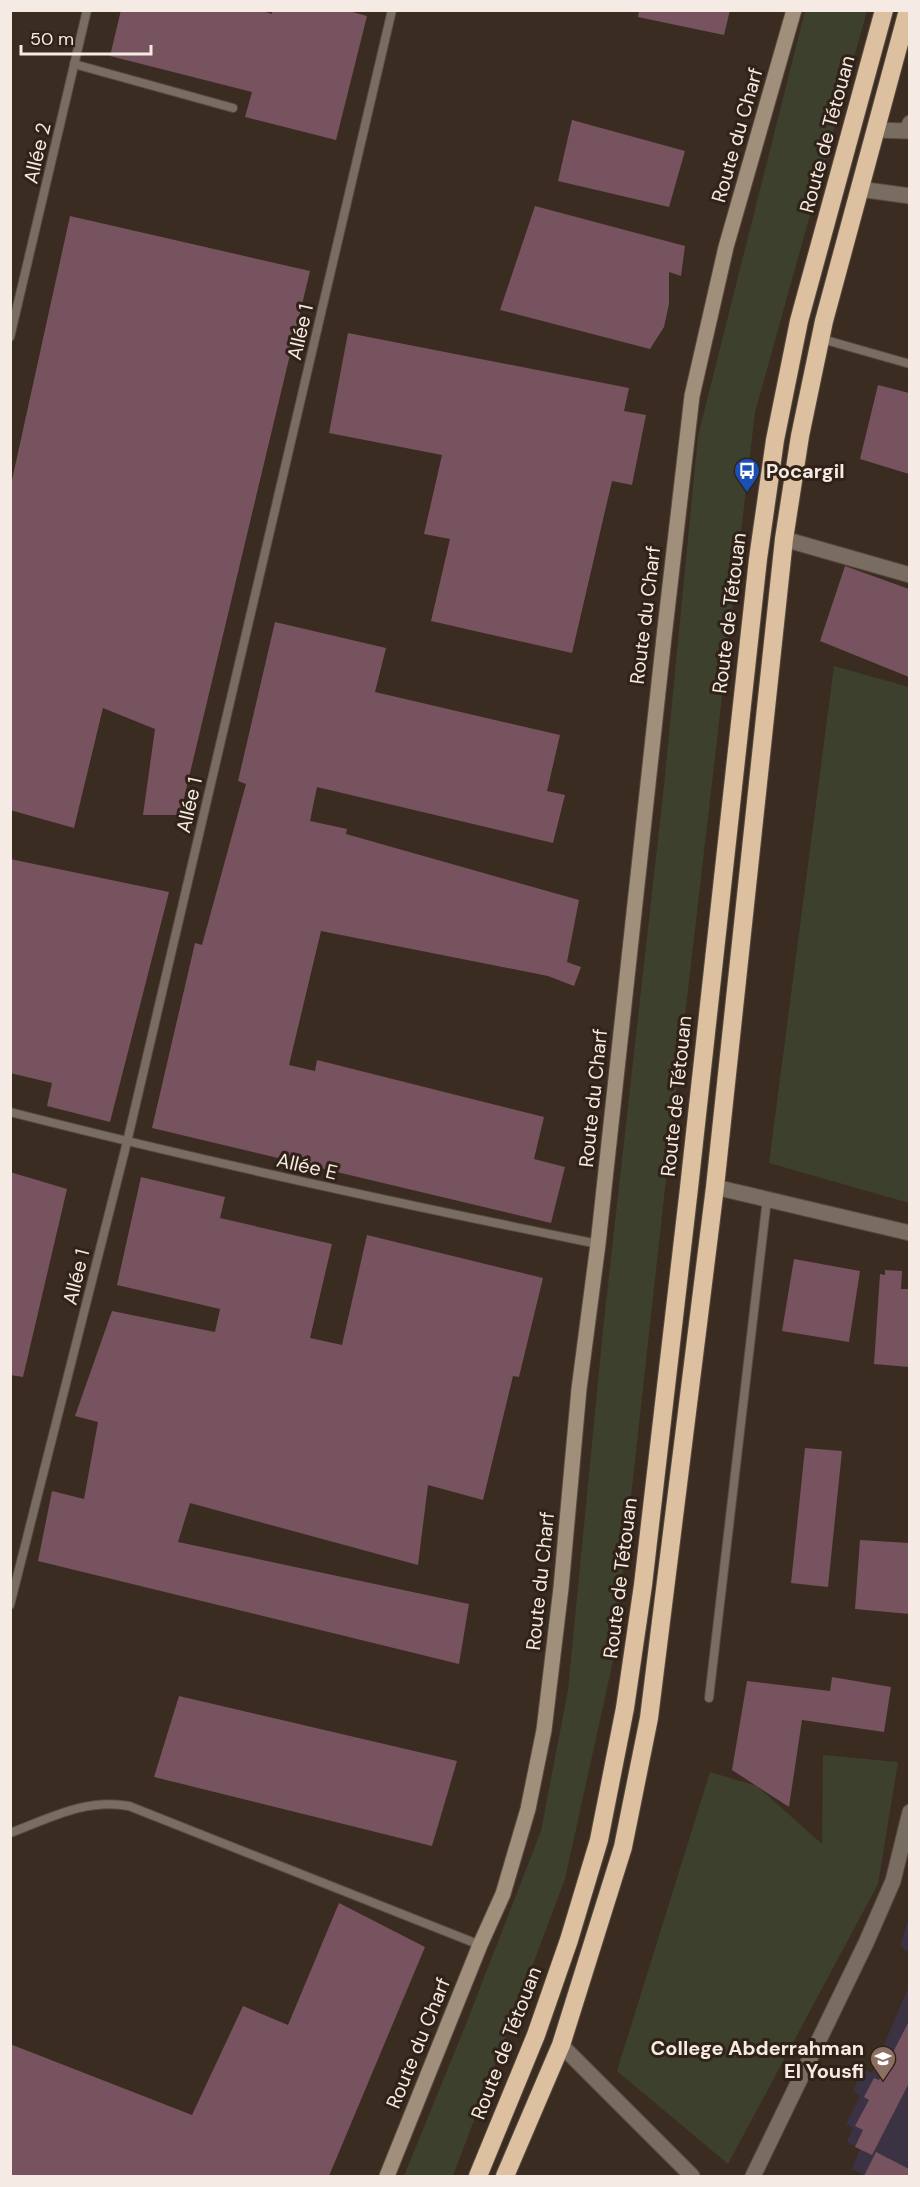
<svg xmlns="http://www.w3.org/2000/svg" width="920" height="2187" viewBox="0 0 920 2187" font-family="'DM Sans',sans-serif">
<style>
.education{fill:#3b3344}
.green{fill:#3c402c}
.building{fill:#77525f}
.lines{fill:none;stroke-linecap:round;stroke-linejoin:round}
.lane-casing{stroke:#594b40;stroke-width:10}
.street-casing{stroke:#594b40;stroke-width:17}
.secondary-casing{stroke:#594b40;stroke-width:17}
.highway-casing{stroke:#594b40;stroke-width:20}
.lane{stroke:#786d60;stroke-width:8}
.street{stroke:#786d60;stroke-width:15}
.secondary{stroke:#a08f7a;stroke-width:15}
.highway{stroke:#dcc0a0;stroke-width:18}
.labels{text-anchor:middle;stroke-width:6;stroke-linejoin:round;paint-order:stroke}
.street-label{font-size:20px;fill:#f5ebe4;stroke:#302217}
.poi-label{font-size:20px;font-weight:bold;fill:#f5ebe4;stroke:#302217;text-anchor:start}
</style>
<rect width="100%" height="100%" fill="#3b2c21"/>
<g class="education">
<path d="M909 1917V1952L900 1946Z"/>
<path d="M909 1986V2176H866L852 2169 860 2149 847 2142 853 2128 846 2124 860 2096 853 2091 863 2069 872 2073Z"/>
</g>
<g class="green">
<path d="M805 11H867L755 412 665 1188 613 1661 565 1879 453 2176H404L466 2024 541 1831 568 1690 604 1320 664 786 698 436Z"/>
<path d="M834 666 909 687V1203L769 1163Z"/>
<path d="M823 1755 898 1762 878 1884 728 2164 617 2071 710 1772 757 1786 822 1844Z"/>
</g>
<g class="building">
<path d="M121 10H259L272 14V10H345L367 16 336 140 245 117 252 92 110 56Z"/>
<path d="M639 10H730L724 35 638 17Z"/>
<path d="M572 120 685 151 669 207 558 181Z"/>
<path d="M535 206 685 246 681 276 669 272V304L664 327 650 349 500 310Z"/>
<path d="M70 216 310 271 180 815H143L155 729 103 708 74 828 10 810V489Z"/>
<path d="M348 333 629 388 624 411 646 415 632 485 612 481 572 653 431 621 450 539 424 534 442 455 329 433Z"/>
<path d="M878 385 909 393V474L860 459Z"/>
<path d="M845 566 909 589V677L820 641Z"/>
<path d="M275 622 386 648 375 692 560 735 547 791 565 795 553 843 317 787 310 821 347 829 346 834 579 900 567 962 581 967 574 986 548 976 321 931 289 1065 315 1071 317 1060 544 1117 534 1159 565 1167 551 1223 152 1128 195 943 202 945 246 784 238 781Z"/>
<path d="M10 859 169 892 110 1122 47 1106 52 1083 10 1073Z"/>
<path d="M10 1172 67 1189 23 1377 10 1375Z"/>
<path d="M141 1177 225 1197 220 1218 332 1244 310 1338 342 1345 367 1235 543 1278 519 1377 513 1376 483 1500 428 1485 418 1565 190 1503 178 1542 469 1604 459 1664 38 1561 52 1491 84 1499 98 1422 75 1416 112 1311 215 1332 220 1309 117 1285Z"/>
<path d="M794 1259 860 1271 849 1342 782 1331Z"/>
<path d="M885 1270 902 1271 901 1289H909V1367L874 1364 880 1274 885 1275Z"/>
<path d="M805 1448 842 1451 828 1587 791 1583Z"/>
<path d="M860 1540 909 1543V1614L855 1609Z"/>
<path d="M832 1677 891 1687 884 1732 802 1720 789 1807 732 1770 747 1681 830 1691Z"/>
<path d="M179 1696 457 1761 432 1846 154 1777Z"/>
<path d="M339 1903 425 1947 329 2176H10V2044L192 2115 243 2006 288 2025Z"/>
<path d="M909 2021V2083L872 2155 855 2147 863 2130 855 2126 869 2100 864 2097 874 2078 879 2080Z"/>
<path d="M876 2152 909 2169V2176H864Z"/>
</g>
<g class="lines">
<defs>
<g id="lane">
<path d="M74 64 233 108"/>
<path d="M10 337 87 10"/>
<path d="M822 339 910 364"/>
<path d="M10 1112C205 1162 401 1204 598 1244"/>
<path d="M10 1605 127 1142 392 10"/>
<path d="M709 1698 767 1199"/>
<path d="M10 1833C50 1818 86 1798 129 1806L480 1945"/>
</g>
<g id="street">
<path d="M875 130 907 131 910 123"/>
<path d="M859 189 910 196"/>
<path d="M784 539 910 575"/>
<path d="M715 1187 910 1233"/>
<path d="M561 2045 692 2176"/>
<path d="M753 2176 866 1943 893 1881 910 1812"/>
</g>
<path id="secondary" d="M387 2176 480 1945 503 1894 528 1809 544 1730 561 1588 579 1389 598 1244 664 637 692 396 726 247 794 10"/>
<g id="highway">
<path d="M478 2176 536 2035 569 1940 599 1840 625 1708 643 1585 689 1188 758 559 775 440 799 321 884 10"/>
<path d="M505 2176 561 2045 623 1847 649 1718 715 1187 784 539 800 436 824 321 908 10"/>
</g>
</defs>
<use href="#lane" class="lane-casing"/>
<use href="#street" class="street-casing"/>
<use href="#secondary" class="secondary-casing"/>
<use href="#highway" class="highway-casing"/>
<use href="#lane" class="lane"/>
<use href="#street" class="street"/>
<use href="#secondary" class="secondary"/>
<use href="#highway" class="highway"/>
</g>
<defs>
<symbol id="bus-pin" viewBox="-11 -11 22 30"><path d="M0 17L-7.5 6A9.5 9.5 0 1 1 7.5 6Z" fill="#1a4fb4" stroke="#302217"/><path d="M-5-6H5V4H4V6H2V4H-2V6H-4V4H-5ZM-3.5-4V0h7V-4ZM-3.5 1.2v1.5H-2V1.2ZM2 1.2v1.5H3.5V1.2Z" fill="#fff"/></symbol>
<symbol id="school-pin" viewBox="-11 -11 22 30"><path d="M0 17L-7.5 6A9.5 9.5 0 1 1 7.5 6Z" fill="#8d6e63" stroke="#302217"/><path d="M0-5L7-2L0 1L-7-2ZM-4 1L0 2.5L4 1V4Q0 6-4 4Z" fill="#fff"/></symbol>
</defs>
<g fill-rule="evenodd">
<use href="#bus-pin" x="732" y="456" width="30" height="40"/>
<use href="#school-pin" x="868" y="2044" width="30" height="40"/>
</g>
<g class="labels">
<g class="street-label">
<text transform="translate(827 134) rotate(-75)" y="7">Route de Tétouan</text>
<text transform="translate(737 135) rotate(-74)" y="7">Route du Charf</text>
<text transform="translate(37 153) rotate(-77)" y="7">Allée 2</text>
<text transform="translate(300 332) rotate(-77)" y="7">Allée 1</text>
<text transform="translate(729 613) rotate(-83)" y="7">Route de Tétouan</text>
<text transform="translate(645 615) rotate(-83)" y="7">Route du Charf</text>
<text transform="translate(189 805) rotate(-77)" y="7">Allée 1</text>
<text transform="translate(676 1096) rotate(-84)" y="7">Route de Tétouan</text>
<text transform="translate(593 1098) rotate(-84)" y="7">Route du Charf</text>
<text transform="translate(307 1166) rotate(13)" y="7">Allée E</text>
<text transform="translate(76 1277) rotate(-76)" y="7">Allée 1</text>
<text transform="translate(620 1578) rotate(-83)" y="7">Route de Tétouan</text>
<text transform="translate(540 1581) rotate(-84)" y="7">Route du Charf</text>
<text transform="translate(418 2043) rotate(-68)" y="7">Route du Charf</text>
<text transform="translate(506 2043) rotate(-69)" y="7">Route de Tétouan</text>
</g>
<g class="poi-label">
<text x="766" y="478">Pocargil</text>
<text x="864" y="2055" text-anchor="end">College Abderrahman<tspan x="864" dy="23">El Yousfi</tspan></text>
</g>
</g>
<rect width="920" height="2187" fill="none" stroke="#f5ebe4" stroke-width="24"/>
<path d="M21 45v9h130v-9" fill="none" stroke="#f5ebe4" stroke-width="3"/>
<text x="30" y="45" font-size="18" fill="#f5ebe4" stroke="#302217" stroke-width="4.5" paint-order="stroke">50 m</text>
</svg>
